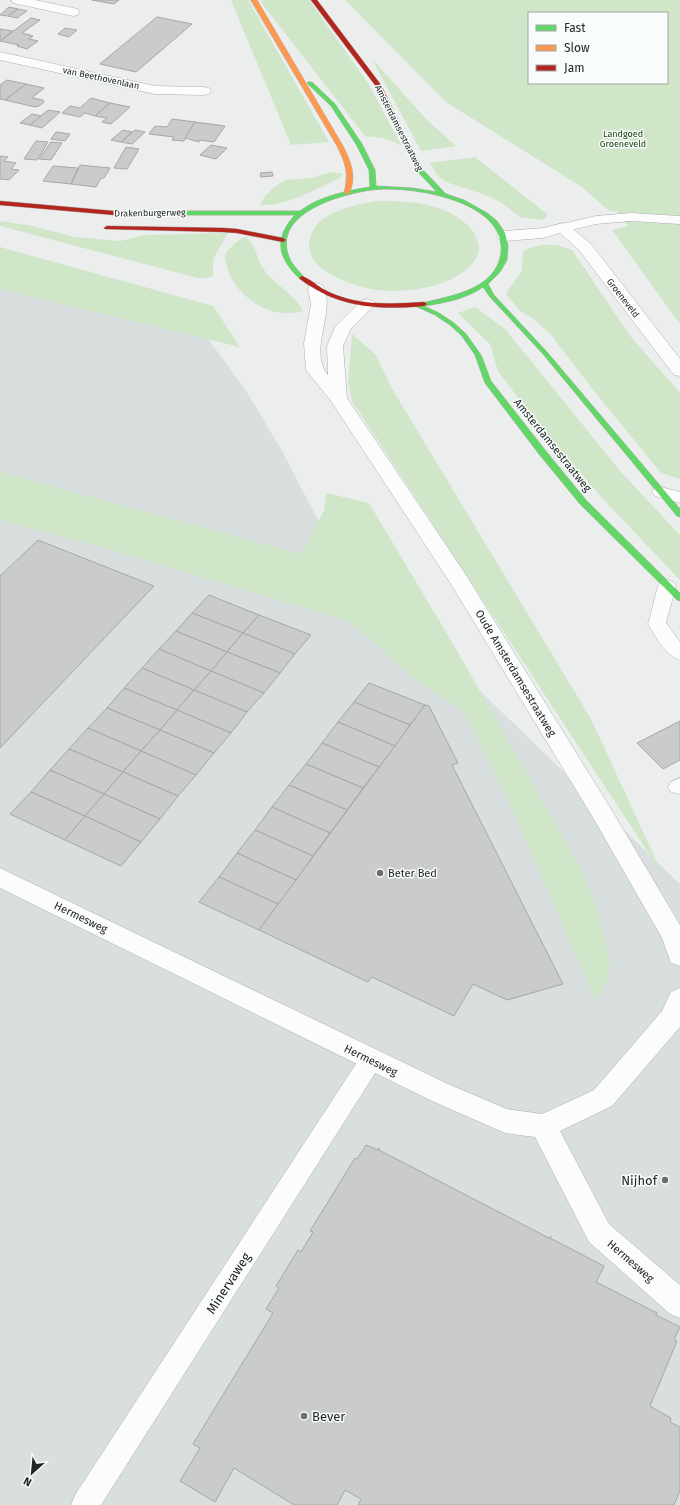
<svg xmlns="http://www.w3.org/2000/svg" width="680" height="1505" viewBox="0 0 680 1505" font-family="'Fira Sans',sans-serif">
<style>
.built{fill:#d8dfde}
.green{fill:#cfe6c9;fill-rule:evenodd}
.building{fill:#cacbcb;stroke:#a6a8a8}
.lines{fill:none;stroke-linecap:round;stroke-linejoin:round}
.lane-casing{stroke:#adaeae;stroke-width:1}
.street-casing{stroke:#adaeae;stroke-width:1}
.fast-casing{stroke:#adaeae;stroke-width:1}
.slow-casing{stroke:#adaeae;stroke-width:1}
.jam-casing{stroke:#adaeae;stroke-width:1}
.lane{fill:#fcfcfc;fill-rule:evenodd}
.street{fill:#fcfcfc;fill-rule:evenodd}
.fast{fill:#63d668;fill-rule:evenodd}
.slow{fill:#ff974d;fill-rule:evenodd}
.jam{fill:#b3261e;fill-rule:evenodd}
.poi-dot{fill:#6b6c6c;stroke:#f8fcfb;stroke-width:1.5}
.labels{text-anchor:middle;stroke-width:3;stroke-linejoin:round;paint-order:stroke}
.far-street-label{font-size:9px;fill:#252626;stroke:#f8fcfb}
.far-park-label{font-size:9px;fill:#133c03;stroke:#f8fcfb}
.street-label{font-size:11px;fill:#252626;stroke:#f8fcfb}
.poi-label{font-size:11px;fill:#252626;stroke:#f8fcfb;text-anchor:start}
.near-poi-label{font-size:13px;fill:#252626;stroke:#f8fcfb;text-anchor:end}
.near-street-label{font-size:13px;fill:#252626;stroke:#f8fcfb}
</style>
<rect width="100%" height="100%" fill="#eceded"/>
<path class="built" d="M0 257 179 298 248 394 282 451 333 549 680 884V1505H0Z"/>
<g class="green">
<path d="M231 0H248L329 142 291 145Z"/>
<path d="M266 0H309L368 83 401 145 384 138 365 136 260 1Z"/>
<path d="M345 0H680V324L612 230 628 226 617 211H609L582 187 446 102ZM529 13H667V83H529Z"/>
<path d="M372 59 427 120 456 146 421 151Z"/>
<path d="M475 157 547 214V217L542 220 520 217 502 203 483 194 446 182 438 176 430 163Z"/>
<path d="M332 172 343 174 338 179C314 190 287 206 260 205L265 196 277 185 287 180 311 178Z"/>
<path d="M376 201C410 201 447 202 471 229 476 235 481 246 478 254 464 286 408 294 378 290 359 288 343 281 327 272 318 267 309 256 309 246 310 213 350 206 376 201Z"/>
<path d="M0 221 33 226 75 237 120 241 145 235 228 233 213 259V276L208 278H198L0 226Z"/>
<path d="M245 236C259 249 254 255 263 268 273 285 294 292 303 311 268 322 226 291 225 254L234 244Z"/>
<path d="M542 245H557L572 250 631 337 680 393V479L661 473 594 391 551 335 535 320 520 311 506 294 522 270 523 251 529 248Z"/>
<path d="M0 247 213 306 240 347 0 289Z"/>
<path d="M475 307 505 329 621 472 680 535V580L603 499 538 424 498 371 490 344 458 313Z"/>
<path d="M352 334 376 355 391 387 591 719 663 875 352 401 348 381Z"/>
<path d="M0 472 301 554 324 511 326 493 369 503 456 649 584 874 598 911 610 962 607 981 596 1001 510 804 464 712 413 678 369 638 348 621 102 547 0 520Z"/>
</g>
<g class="building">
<path d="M92 0H119L114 4Z"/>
<path d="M9 7 18 9 8 16 0 15Z"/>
<path d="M18 9 27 11 17 18 8 16Z"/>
<path d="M157 17 192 24 136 72 100 64Z"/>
<path d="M31 18 40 20 22 33 33 36 29 39 38 41 27 49 17 46 19 45 0 41Z"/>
<path d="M65 28 77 30 69 37 58 34Z"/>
<path d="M0 29 13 31 0 41Z"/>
<path d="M7 80 26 84 5 100 0 99V85Z"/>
<path d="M26 84 44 88 32 98 43 100 44 102 39 106 35 107 5 100Z"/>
<path d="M91 98 110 103 95 116 85 113 80 117 62 113 70 106 80 108Z"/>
<path d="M110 103 130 107 111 124 102 122 107 118 95 116Z"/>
<path d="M48 110 60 112 42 128 30 125Z"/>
<path d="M32 114 41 116 30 125 20 123Z"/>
<path d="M172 119 195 122 184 141 172 140 174 137 149 134 155 126 167 127Z"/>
<path d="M195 122 225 126 214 142 199 140V142L185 138Z"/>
<path d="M123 130 132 132 121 142 111 140Z"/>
<path d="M135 130 145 132 132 144 121 142Z"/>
<path d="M56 132 70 134 65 141 51 139Z"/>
<path d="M36 141 48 142 37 160 24 159Z"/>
<path d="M51 142 62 143 51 160 39 159Z"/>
<path d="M211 145 227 148 216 159 200 155Z"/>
<path d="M126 147 139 149 127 169 114 168Z"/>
<path d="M0 156 8 157 4 161 16 163 11 169 19 170 9 180 0 179Z"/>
<path d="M80 165 110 168 104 178H101L96 187 71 184Z"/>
<path d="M53 166 78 168 71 184 43 181Z"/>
<path d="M272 172 273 176 261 177 260 173Z"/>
<path d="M38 540 154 586 0 748V576Z"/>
<path d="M209 595 259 615 243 633 192 613Z"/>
<path d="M192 613 243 633 227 652 176 631Z"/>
<path d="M259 615 311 635 295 654 243 633Z"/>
<path d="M176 631 227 652 211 671 159 649Z"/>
<path d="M243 633 295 654 280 673 227 652Z"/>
<path d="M159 649 211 671 194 690 142 668Z"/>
<path d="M227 652 280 673 264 693 211 671Z"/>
<path d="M142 668 194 690 177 710 124 688Z"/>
<path d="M211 671 264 693 247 712 194 690Z"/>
<path d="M369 683 425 705 410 725 354 702Z"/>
<path d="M124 688 177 710 160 730 107 708Z"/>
<path d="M194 690 247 712 231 733 177 710Z"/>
<path d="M354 702 410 725 395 746 338 722Z"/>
<path d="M425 705 429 706 458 763 452 765 563 984 507 1000 473 984 454 1016 372 977 368 982 259 930Z"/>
<path d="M107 708 160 730 141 751 88 728Z"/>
<path d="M177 710 231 733 214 753 160 730Z"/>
<path d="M680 721V760L663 769 637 743Z"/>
<path d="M338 722 395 746 379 767 322 743Z"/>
<path d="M88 728 141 751 123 772 69 749Z"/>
<path d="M160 730 214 753 196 775 141 751Z"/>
<path d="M322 743 379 767 363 788 306 764Z"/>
<path d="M69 749 123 772 104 794 50 770Z"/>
<path d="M141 751 196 775 178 796 123 772Z"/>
<path d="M306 764 363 788 347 810 289 785Z"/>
<path d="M50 770 104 794 85 816 31 792Z"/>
<path d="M123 772 178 796 160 819 104 794Z"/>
<path d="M289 785 347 810 330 833 272 807Z"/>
<path d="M31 792 85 816 65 840 10 814Z"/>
<path d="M104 794 160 819 141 842 85 816Z"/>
<path d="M272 807 330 833 313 856 255 830Z"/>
<path d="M85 816 141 842 121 866 65 840Z"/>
<path d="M255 830 313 856 296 880 237 853Z"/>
<path d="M237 853 296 880 278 904 219 877Z"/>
<path d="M219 877 278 904 259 930 199 902Z"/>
<path d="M366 1145 378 1150 379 1148V1150L549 1238 551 1236 550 1238 604 1266 596 1282 657 1313 656 1315 680 1327 674 1340 677 1341 650 1406 671 1418 670 1422 680 1427V1490L674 1505H358L361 1499 345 1490 337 1505H294L234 1468 215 1502 180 1481 200 1448 193 1444 273 1313 266 1309 279 1288 276 1286 298 1250 301 1252 313 1232 310 1231 355 1158 357 1159Z"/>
</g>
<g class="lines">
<defs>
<g id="lane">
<path d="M631 213 680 216V224L631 221 596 224 563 232 558 231 556 228 558 225 596 216Z"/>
<path d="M661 487 680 492V503L655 496 652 492 655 488Z"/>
<path d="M667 580 673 582 676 586 666 623 680 642V660C665 655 656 637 648 624L658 586 661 582Z"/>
<path d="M680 778V794L671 792 668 787 671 782Z"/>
<path d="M371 1050 379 1053 383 1060 379 1067 101 1505H71L75 1495 363 1053Z"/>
</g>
<g id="street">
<path d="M11 0H35L78 9 79 12 78 15 73 16 13 3Z"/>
<path d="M0 52 155 86 204 87 209 88 211 91 209 94 204 95 155 94 0 60Z"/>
<path d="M563 223 568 225 591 244 680 359V376L674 375 579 250 560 233 543 238 505 241 499 239 497 236 499 233 505 231 543 228Z"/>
<path d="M316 283 322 285C338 308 307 350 328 375L327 346 335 327 361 301 367 299 373 301 375 304 351 329 343 346 347 398 464 572 611 809 680 925V966L671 963 662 938 595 821 449 581 331 401 306 370 304 343 311 305 308 288 310 285Z"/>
<path d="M0 868 448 1084 507 1109 542 1114 594 1090 662 1011 671 992 680 988V1027L612 1106 560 1131 609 1224 680 1285V1318L670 1314 589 1242 535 1137 505 1133 430 1100 0 888Z"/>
</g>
<path id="fast" d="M308 82H312L335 104 362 144 375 170 376 186 412 188 437 192 418 172 394 124 399 123 424 171 446 194 464 200 487 213 497 221 505 233 508 246 507 260 500 272 488 284 494 295 547 352 680 509V517L677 516 543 354 490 297 483 287C466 299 444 303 424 306L439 313 454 323 466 334 481 355 491 381 545 450 586 500 680 593V601L677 600 580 504 539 454 485 383 475 355 462 336 450 325 435 315 413 305 416 303 421 305 422 303C450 296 496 290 501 253 507 200 409 185 372 190 341 194 272 213 289 257 292 265 299 271 305 278L302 280 300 279C278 258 273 239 295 215H114L111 213 114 211H300C320 196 346 191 370 187L369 170 356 144 331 106 308 84Z"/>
<path id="slow" d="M251 0H257L343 146C351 162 357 177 349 194L344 193C349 173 346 164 337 146Z"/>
<g id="jam">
<path d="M311 0H317L381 85 400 124 399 125 394 124 375 85Z"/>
<path d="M0 201 114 211 117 213 114 215 0 205Z"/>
<path d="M107 226 223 228 237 229 283 238 286 240 283 242 237 233 223 232 105 229 104 228Z"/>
<path d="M302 276C312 280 321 289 331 293 360 306 393 304 424 302L427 304 424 306C378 310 338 308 300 279L299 278Z"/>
</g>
</defs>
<use href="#lane" class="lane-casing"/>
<use href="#street" class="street-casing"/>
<use href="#fast" class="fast-casing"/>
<use href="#slow" class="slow-casing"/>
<use href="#jam" class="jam-casing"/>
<use href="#lane" class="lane"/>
<use href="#street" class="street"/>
<use href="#fast" class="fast"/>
<use href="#slow" class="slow"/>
<use href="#jam" class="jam"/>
</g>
<g class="poi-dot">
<circle cx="380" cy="873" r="4"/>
<circle cx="665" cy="1180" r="4"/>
<circle cx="304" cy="1416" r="4"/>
</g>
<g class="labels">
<g class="far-street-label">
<text transform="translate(101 78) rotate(12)" y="3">van Beethovenlaan</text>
<text transform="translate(399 128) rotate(63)" y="3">Amsterdamsestraatweg</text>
<text transform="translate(150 213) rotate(-1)" y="3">Drakenburgerweg</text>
<text transform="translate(623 298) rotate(52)" y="3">Groeneveld</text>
</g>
<g class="far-park-label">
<text x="623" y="137">Landgoed<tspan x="623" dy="10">Groeneveld</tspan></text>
</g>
<g class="street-label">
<text transform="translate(553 445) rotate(51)" y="4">Amsterdamsestraatweg</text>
<text transform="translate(516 673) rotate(59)" y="4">Oude Amsterdamsestraatweg</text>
<text transform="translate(81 917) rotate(26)" y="4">Hermesweg</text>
<text transform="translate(371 1060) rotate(26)" y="4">Hermesweg</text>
<text transform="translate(631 1261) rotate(41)" y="4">Hermesweg</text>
</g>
<g class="poi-label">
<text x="388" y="877">Beter Bed</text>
</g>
<g class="near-poi-label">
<text x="657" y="1185">Nijhof</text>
<text x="312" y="1421" text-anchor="start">Bever</text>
</g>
<g class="near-street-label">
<text transform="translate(228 1283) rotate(-57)" y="5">Minervaweg</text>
</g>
</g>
<rect x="528" y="12" width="140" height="72" fill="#f8fcfb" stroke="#a4a6a6"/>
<rect x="536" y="25" width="20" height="6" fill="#63d668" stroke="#a4a6a6"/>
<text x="564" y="32" font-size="12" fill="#252626">Fast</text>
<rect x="536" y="45" width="20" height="6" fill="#ff974d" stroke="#a4a6a6"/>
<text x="564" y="52" font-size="12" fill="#252626">Slow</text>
<rect x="536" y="65" width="20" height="6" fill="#b3261e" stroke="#a4a6a6"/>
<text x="564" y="72" font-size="12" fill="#252626">Jam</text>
<g transform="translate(32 1473) rotate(207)" stroke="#f8fcfb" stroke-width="3" paint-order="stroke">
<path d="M0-3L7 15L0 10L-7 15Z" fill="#252626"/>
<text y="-6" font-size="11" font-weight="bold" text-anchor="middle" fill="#252626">N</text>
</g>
</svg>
